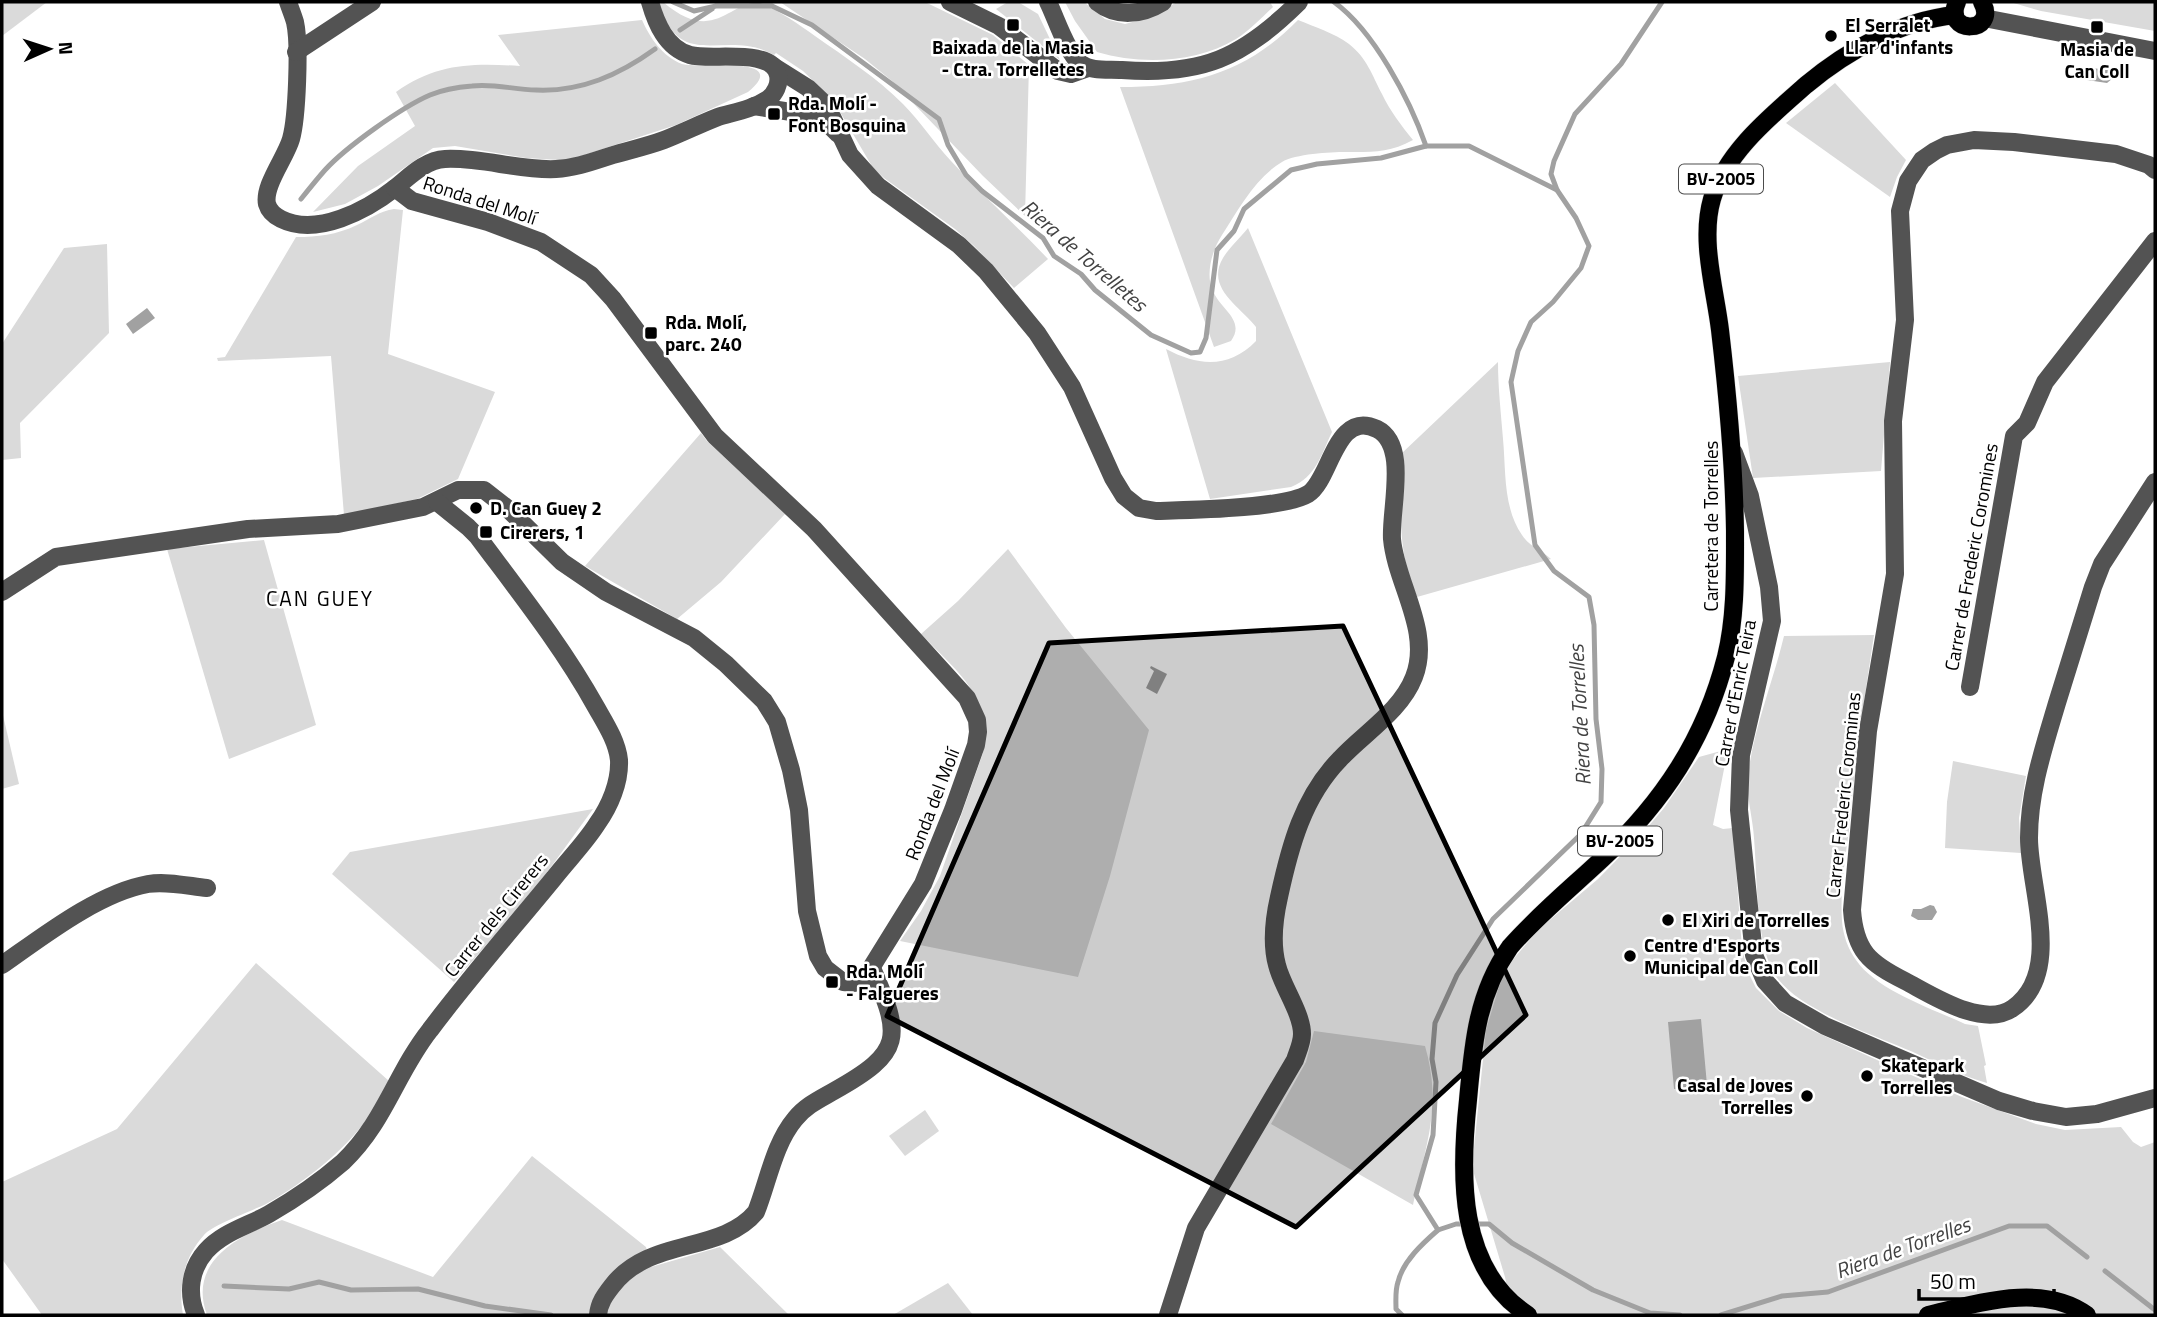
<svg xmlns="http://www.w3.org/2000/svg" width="2157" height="1317" viewBox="0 0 2157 1317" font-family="'Titillium Web',sans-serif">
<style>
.green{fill:#dadada}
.water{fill:#a1a1a1}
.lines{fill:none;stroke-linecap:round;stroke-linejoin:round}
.stream{stroke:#a1a1a1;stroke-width:5}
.major-casing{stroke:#dbdbdb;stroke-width:19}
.minor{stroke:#535353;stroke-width:18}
.major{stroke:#000;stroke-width:18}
.marked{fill:#000;fill-opacity:0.2;stroke:#000;stroke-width:5;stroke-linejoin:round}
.poi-dot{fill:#000;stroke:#fff;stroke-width:2.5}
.labels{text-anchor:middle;stroke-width:5;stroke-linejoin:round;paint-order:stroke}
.shield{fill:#fff;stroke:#4c4c4c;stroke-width:2}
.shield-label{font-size:18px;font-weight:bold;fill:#000}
.poi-label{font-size:19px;font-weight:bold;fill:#000;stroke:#fff;text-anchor:start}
.street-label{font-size:19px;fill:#000;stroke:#fff}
.water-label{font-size:21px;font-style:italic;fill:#424242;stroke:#fff}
.neighbourhood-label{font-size:21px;letter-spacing:2px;fill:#000;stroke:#fff}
</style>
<rect width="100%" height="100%" fill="#fff"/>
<g class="green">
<path d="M2 2H47L2 36Z"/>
<path d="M659 2H663C715 46 729 0 760 3 780 11 798 24 815 36 845 57 877 78 903 104 921 122 934 143 951 161 982 195 1016 225 1048 259L1014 288 974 246 955 229 884 178 873 168 833 100 803 71 776 53 774 55C726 27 679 75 659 2Z"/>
<path d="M780 2H925L993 35 1029 65 1025 216 983 176 892 81 865 59Z"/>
<path d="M1008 2H1018L1038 14 1060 60 996 9Z"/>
<path d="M1065 2H1084L1105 19 1125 24 1151 17 1177 2H1270L1273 7C1261 18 1250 30 1236 39 1196 63 1141 65 1097 52L1075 21Z"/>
<path d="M2010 2H2155V31L2041 11Z"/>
<path d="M642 20C650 38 662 56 682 64 696 69 794 54 748 92L676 125 575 158 559 160 526 158 455 146 433 148 378 186 345 204 313 212 358 166 415 126 396 92C437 63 472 63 520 66L498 35Z"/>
<path d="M1298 20C1315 27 1334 33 1349 44 1367 58 1372 75 1382 94 1390 111 1401 125 1413 140 1389 153 1372 152 1346 152 1330 152 1295 154 1282 162 1256 177 1238 210 1222 235 1212 250 1205 275 1213 291 1220 309 1246 320 1231 341L1214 347 1120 87C1192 87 1246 73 1298 20Z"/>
<path d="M1835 83 1906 160 1897 177 1890 197 1786 123Z"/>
<path d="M394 209 403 210 388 354 495 392 458 479 417 499 344 515 331 356 218 361 217 358 225 357 296 237C318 237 336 235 357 225 370 219 380 211 394 209Z"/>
<path d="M1248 228 1332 432C1321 455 1316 477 1291 487L1210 499 1166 349C1198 366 1229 369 1256 341V327C1241 307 1205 288 1223 258 1229 248 1240 238 1248 228Z"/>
<path d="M107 244 109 333 20 423 21 458 2 460V344L64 248Z"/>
<path d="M1498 362C1498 388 1501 413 1503 439 1506 470 1503 508 1522 535 1530 547 1541 550 1551 559L1417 597C1396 552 1401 503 1401 454Z"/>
<path d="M1890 362 1881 471 1753 478 1738 376Z"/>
<path d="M701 433 707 441 785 514 721 582 677 619 585 566Z"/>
<path d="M264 540 316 725 229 759 167 549Z"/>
<path d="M1008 549 1066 628 1149 730 1110 876 1078 977 900 941 921 911 940 876 983 753C992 695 958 673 921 634L958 601Z"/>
<path d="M1874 635C1864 700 1855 765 1849 830 1845 860 1840 891 1842 921 1843 935 1848 949 1856 960 1876 990 1933 1009 1965 1024L1978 1026 1986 1065 1984 1066 1987 1083C1961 1076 1937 1063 1913 1052 1876 1036 1802 1011 1778 979 1754 948 1758 868 1753 828 1751 810 1746 793 1748 775 1754 727 1773 682 1784 636Z"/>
<path d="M2 711 19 784 2 789Z"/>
<path d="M1728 749 1713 825 1723 829 1733 828 1742 949 1748 972 1756 988 1779 1011 1807 1028 1888 1065 1962 1097 2036 1124 2065 1130 2121 1127 2133 1142 2141 1147 2155 1142V1315H1513L1505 1277 1472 1167 1486 1030 1500 983 1510 963 1539 929 1598 879 1641 835 1664 808 1699 757Z"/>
<path d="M1953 761 2026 776 2019 818 2021 853 1945 848 1947 802Z"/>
<path d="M593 809 535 889 454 982 332 874 350 852Z"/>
<path d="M256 963 389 1081C384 1090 380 1101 374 1109 350 1147 304 1183 266 1204 252 1211 212 1225 204 1235 184 1257 178 1286 183 1315H42L2 1259V1182L117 1129Z"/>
<path d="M1314 1031 1425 1046C1443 1108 1425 1146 1413 1205L1271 1124 1306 1062Z"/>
<path d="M925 1110 939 1131 905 1156 889 1136Z"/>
<path d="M532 1156 646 1247 651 1267 720 1247 789 1315H207C187 1261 240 1234 282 1220L433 1277Z"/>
<path d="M948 1283 973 1315H893Z"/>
</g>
<g class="water">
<path d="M2082 67 2110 70 2113 73V78L2107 83 2080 79Z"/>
<path d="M147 308 155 318 133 334 126 324Z"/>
<path d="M1151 666 1167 674 1157 694 1146 688 1154 671 1150 668Z"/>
<path d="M1930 905 1934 906 1937 912 1932 920H1918L1911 916 1913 909H1921Z"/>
<path d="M1701 1019 1707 1085 1674 1089 1668 1022Z"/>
</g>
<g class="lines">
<g class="stream">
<path d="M673 2 694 11 716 6H772L812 25 939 119 948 145 966 175 982 191 1043 238 1054 256 1081 274 1095 290 1151 335 1191 353 1200 352 1206 338 1217 250 1234 231 1244 209 1291 170 1317 164 1381 158 1426 146"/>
<path d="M1334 2C1374 31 1410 100 1426 146H1469L1557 190"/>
<path d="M1662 2 1621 64 1575 114 1554 161 1551 174 1557 190 1576 218 1589 246 1581 268 1553 302 1531 322 1518 351 1511 382 1535 545 1554 571 1589 597 1594 625 1596 719 1602 769 1601 802 1581 834 1493 919 1457 975 1435 1023 1432 1059 1436 1082 1433 1135 1416 1195 1438 1230 1456 1224H1489L1512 1243 1593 1290 1650 1313 1680 1315"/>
<path d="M680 30 712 9"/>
<path d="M301 199C309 189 317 179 325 170 346 147 402 107 430 95 442 90 459 87 472 86 493 83 515 90 536 90 581 92 619 75 655 49"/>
<path d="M2105 1271 2155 1310"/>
<path d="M224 1286 289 1289 319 1282 351 1290 418 1289 485 1306 551 1315"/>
<path d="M1402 1315 1396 1309C1396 1301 1395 1290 1398 1282 1403 1261 1423 1243 1438 1230"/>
<path d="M1721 1315 1782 1296 1828 1292 2009 1226H2047L2087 1257"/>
</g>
<defs>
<g id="major">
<path d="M1957 2C1942 35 1999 34 1982 2"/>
<path d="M1528 1315C1457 1269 1460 1174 1468 1100 1473 1044 1477 994 1510 947 1538 915 1571 888 1602 859 1663 802 1705 739 1726 657 1736 616 1735 573 1735 531 1734 463 1728 398 1720 330 1715 289 1700 240 1712 199 1726 152 1771 116 1806 85 1848 50 1900 21 1955 15"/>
<path d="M1928 1315C1976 1304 2042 1282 2087 1315"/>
</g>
</defs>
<use href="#major" class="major-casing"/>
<g class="minor">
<path d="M288 2C290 8 293 15 295 22 300 44 297 118 291 139 286 157 263 186 267 204 269 211 275 216 281 219 317 237 367 210 395 188"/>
<path d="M950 2 999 26 1058 71 1071 74 1088 68"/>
<path d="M1048 2C1056 18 1067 53 1080 63 1091 72 1108 69 1122 70 1202 76 1242 58 1299 2"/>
<path d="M1097 2C1117 18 1142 15 1163 2"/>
<path d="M1984 18 2155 51"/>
<path d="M296 52 372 2"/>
<path d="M773 66 808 88 827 106 850 155 878 186 959 245 986 271 1037 333 1072 387 1113 478 1124 496 1139 508 1156 511C1188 510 1283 509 1308 494 1331 480 1335 409 1377 429 1409 445 1390 509 1392 539 1396 584 1432 631 1414 677 1401 711 1364 733 1340 759 1303 797 1290 846 1279 897 1274 919 1271 943 1277 965 1282 986 1302 1013 1302 1034 1302 1043 1298 1051 1295 1060L1196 1228 1168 1315"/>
<path d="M754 106 816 116 824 120 838 134"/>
<path d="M2155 170 2149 165 2116 154 2014 142 1974 140 1947 145 1935 151 1922 160 1908 181 1900 211 1905 320 1893 421 1895 574 1868 731 1852 910C1855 951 1869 963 1905 981 1932 995 1983 1029 2013 1008 2064 973 2029 888 2029 838 2029 791 2044 747 2057 703 2069 664 2081 625 2093 587L2102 564 2155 482"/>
<path d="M1734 453 1750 496 1769 587 1772 621 1741 755 1739 810 1754 955 1765 981 1785 1003 1825 1026 1999 1101 2033 1111 2066 1117 2097 1114 2155 1098"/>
<path d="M2 592 56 557 248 529 338 524 423 507 458 490H484L507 508 562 562 606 592 694 638 726 664 764 701 777 722 791 770 799 810 807 911 818 956 825 968 843 982 854 983 866 976 923 884 953 810 976 745 978 732 977 720 967 698 814 529 715 436 613 299 591 275 541 242 488 222 412 201 395 188C409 177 425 160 445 159 481 157 520 171 556 169 576 168 594 161 613 155 630 150 648 146 664 140 682 133 700 124 718 117 735 112 753 109 768 99 775 94 780 84 778 75 772 47 711 61 690 55 666 48 656 23 650 2"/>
<path d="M1970 687 2014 436 2027 423 2045 382 2155 241"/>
<path d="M2 965C42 937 98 893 148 884 167 881 188 886 207 888"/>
<path d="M196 1315C187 1293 190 1269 206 1251 223 1232 248 1226 269 1214 295 1199 320 1182 343 1162 385 1122 396 1073 430 1030 469 978 513 928 554 878 568 860 585 843 597 824 610 806 620 782 619 760 617 741 605 723 596 707 562 646 519 592 478 537L468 527 437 502"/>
<path d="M598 1315C599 1303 605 1295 612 1286 649 1237 721 1254 756 1212 768 1182 774 1144 795 1119 805 1106 820 1099 834 1091 904 1052 902 1037 872 968"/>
</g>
<use href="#major" class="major"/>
</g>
<path class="marked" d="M1343 626 1526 1015 1296 1227 887 1016 1049 643Z"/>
<g class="poi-dot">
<rect x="1006" y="18" width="14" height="14" rx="3.5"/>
<rect x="2090" y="20" width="14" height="14" rx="3.5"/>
<circle cx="1831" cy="36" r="7"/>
<rect x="767" y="107" width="14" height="14" rx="3.5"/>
<rect x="644" y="326" width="14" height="14" rx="3.5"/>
<circle cx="476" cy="508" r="7"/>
<rect x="479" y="525" width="14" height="14" rx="3.5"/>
<circle cx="1668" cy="920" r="7"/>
<circle cx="1630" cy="956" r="7"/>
<rect x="825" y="975" width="14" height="14" rx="3.5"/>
<circle cx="1867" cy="1076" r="7"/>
<circle cx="1807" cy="1096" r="7"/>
</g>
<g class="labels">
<g class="shield">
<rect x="1679" y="164.5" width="84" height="29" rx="5"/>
<rect x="1578" y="826.5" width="84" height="29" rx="5"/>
</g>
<g class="shield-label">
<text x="1721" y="185">BV-2005</text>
<text x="1620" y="847">BV-2005</text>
</g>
<g class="poi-label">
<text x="1845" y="32">El Serralet<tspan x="1845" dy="22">Llar d'infants</tspan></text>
<text x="1013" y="54" text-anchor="middle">Baixada de la Masia<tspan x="1013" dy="22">- Ctra. Torrelletes</tspan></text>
<text x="2097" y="56" text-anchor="middle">Masia de<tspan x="2097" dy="22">Can Coll</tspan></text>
<text x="788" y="110">Rda. Molí -<tspan x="788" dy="22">Font Bosquina</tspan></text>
<text x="665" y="329">Rda. Molí,<tspan x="665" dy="22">parc. 240</tspan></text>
<text x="490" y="515">D. Can Guey 2</text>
<text x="500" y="539">Cirerers, 1</text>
<text x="1682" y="927">El Xiri de Torrelles</text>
<text x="1644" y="952">Centre d'Esports<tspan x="1644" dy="22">Municipal de Can Coll</tspan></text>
<text x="846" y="978">Rda. Molí<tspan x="846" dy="22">- Falgueres</tspan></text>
<text x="1881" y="1072">Skatepark<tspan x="1881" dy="22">Torrelles</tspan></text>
<text x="1793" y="1092" text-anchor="end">Casal de Joves<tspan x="1793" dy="22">Torrelles</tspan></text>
</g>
<g class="street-label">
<text transform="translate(480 200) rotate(18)" y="7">Ronda del Molí</text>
<text transform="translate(1711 526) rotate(-90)" y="7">Carretera de Torrelles</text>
<text transform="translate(1971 557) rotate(-80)" y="7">Carrer de Frederic Coromines</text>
<text transform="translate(1735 693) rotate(-79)" y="7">Carrer d'Enric Teira</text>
<text transform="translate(1843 795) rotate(-84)" y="7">Carrer Frederic Corominas</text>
<text transform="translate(932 804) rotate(-69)" y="7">Ronda del Molí</text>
<text transform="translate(496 915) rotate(-51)" y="7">Carrer dels Cirerers</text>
</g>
<g class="water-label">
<text transform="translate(1084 256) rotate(41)" y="7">Riera de Torrelletes</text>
<text transform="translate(1580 715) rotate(-93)" y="7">Riera de Torrelles</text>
<text transform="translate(1903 1248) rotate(-20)" y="7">Riera de Torrelles</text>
</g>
<g class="neighbourhood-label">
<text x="320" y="606">CAN GUEY</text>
</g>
</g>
<rect width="2157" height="1317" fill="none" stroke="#000000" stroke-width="7"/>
<g transform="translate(49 49) rotate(87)" stroke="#ffffff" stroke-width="5" paint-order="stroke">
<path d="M0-5L12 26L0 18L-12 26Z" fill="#000000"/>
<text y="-10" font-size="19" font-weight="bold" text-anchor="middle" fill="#000000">N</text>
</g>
<path d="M1919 1289v10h135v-10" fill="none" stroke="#000000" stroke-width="3.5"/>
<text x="1930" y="1289" font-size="21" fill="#000000" stroke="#ffffff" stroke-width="5" paint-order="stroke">50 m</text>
</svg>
